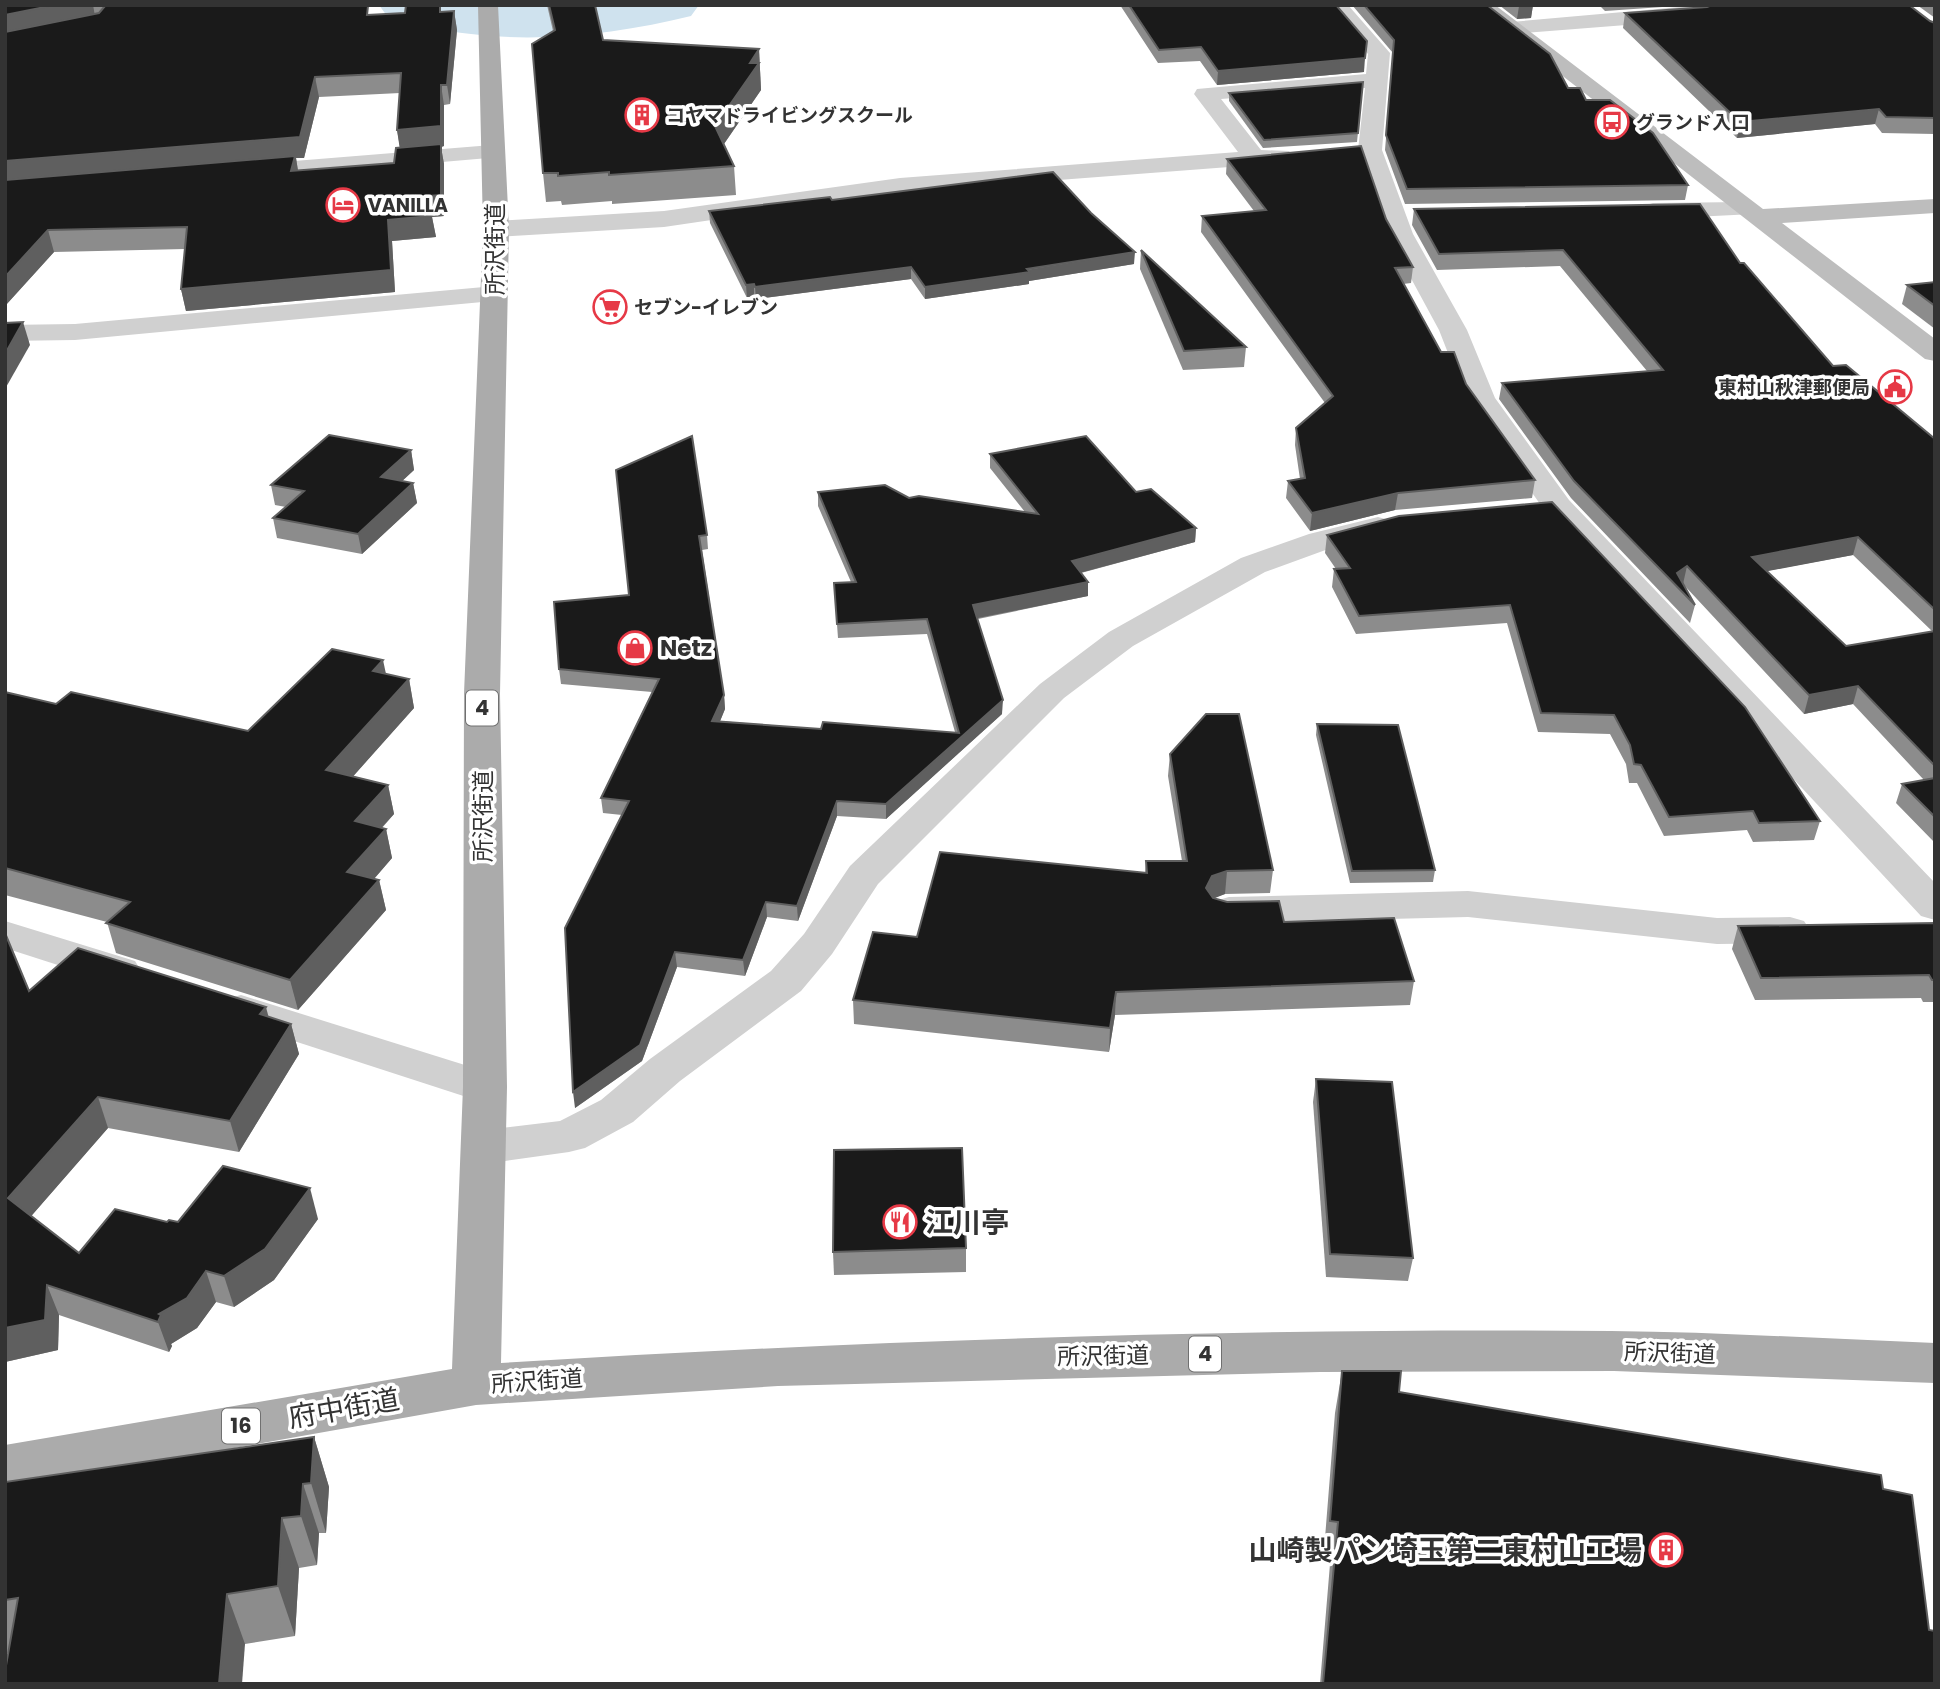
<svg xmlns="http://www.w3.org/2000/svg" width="1940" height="1689" viewBox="0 0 1940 1689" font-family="Poppins,'Noto Sans JP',sans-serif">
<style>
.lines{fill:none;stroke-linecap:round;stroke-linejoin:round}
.river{fill:#cfe2ee;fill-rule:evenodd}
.street{fill:#d0d0d0;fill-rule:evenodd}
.secondary{fill:#bdbdbd;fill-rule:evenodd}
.primary{fill:#ababab;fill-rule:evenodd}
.wall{fill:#8c8c8c;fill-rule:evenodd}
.shaded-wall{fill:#5f5f5f}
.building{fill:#1a1a1a;stroke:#5f5f5f;stroke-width:2}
.labels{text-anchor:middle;stroke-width:7;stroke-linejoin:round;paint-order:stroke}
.far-poi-label{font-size:19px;font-weight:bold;fill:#333;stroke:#fff;text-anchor:start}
.shield{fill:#fff;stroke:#707070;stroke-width:2}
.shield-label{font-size:21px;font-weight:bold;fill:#333}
.street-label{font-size:23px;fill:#333;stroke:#fff}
.poi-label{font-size:23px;font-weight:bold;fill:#333;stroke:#fff;text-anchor:start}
.near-poi-label{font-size:28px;font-weight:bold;fill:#333;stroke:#fff;text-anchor:start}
.near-street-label{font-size:28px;fill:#333;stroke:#fff}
</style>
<rect width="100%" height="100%" fill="#fff"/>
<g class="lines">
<path class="river" d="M379 5H699L691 16C622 33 543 43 471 34 442 31 415 23 387 16Z"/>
<g class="street">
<path d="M1326 5H1348L1390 53 1382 150 1413 234 1467 330 1495 398 1569 500 1935 883V920L1921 916 1547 514 1466 399 1439 330 1387 234 1358 150 1365 88 1221 99 1261 150 1289 151 1293 156 1289 161 1281 163 900 192 664 227 496 237 487 234 483 229 487 224 496 221 664 211 900 178 1238 152 1194 94 1197 89 1366 74 1368 54Z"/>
<path d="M1703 5H1723L1724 10 1721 14 1703 19 1511 34 1504 32 1500 28 1504 24 1511 22Z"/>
<path d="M492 145 500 147 504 152 500 157 245 179 236 177 233 172 236 167 245 165Z"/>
<path d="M1745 202 1754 204 1757 209 1754 214 1653 219 1644 216 1640 211 1644 206 1653 203Z"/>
<path d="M495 286 504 288 508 294 504 300 75 340 5 341V325L75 324Z"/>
<path d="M1378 517 1389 520 1394 527 1389 534 1331 548 1265 572 1133 646 1064 698 878 884 832 954 801 991 680 1081 633 1122 585 1148 569 1152 484 1164 468 1159 462 1147 468 1135 484 1130 560 1121 601 1100 650 1059 771 971 804 934 850 866 1040 684 1109 632 1241 558 1309 534Z"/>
<path d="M1468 891 1717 918 1790 917 1804 921 1810 930 1804 939 1790 943 1717 944 1468 917 1229 923 1215 919 1209 910 1215 901 1229 897Z"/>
<path d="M5 921 135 961 141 971 135 981 120 985 5 948Z"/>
<path d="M241 995 500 1076 507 1087 500 1098 485 1103 226 1019 220 1009 226 999Z"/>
</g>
<path class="secondary" d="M1472 5H1495L1763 209 1935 199V213L1782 223 1935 339V361L1925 359Z"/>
<path class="primary" d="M478 5H498L509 229 500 694 507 1087 501 1363C870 1340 1241 1328 1611 1331 1719 1332 1827 1339 1935 1343V1383L1614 1371 1320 1372 778 1386 476 1405 5 1489V1445L452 1369 463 1087 464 694 483 229Z"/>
</g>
<g class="wall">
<path d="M5 5H308V6L369 15 454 11 457 30 450 104 444 105V146L441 147 444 164V216L432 217 436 237 392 241 395 292 186 311 181 289 185 249 54 252 5 306ZM400 93 397 130 400 147 394 163 298 171 296 158H304L319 97Z"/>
<path d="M547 5H595L603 40 759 49 761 90 724 144 734 166 736 195 612 204V201L562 205 561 201 546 202 543 173 553 31Z"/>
<path d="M1120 5H1336L1364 72 1217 85 1200 61 1158 63Z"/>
<path d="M1352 5H1487L1568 88 1586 100 1688 185 1685 200 1405 204 1385 150 1393 53Z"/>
<path d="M1499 5H1533L1531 18 1517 19Z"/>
<path d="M1599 5H1691L1605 11Z"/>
<path d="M1917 5H1935V18Z"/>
<path d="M1707 7 1930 21 1935 23V134L1882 133 1875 124 1737 138 1623 28 1625 13Z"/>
<path d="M1363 82 1357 142 1263 148 1229 101V93Z"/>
<path d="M1227 159 1386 219 1413 267 1411 283 1403 284 1441 352 1466 384 1535 480 1532 498 1395 510 1310 531 1286 498 1288 481 1300 479 1295 445 1296 428 1325 403 1201 232 1202 216 1254 211 1226 174Z"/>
<path d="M832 200 1134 264 1029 281V284L925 299 911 279 756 299 754 297 747 298 710 223 709 211Z"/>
<path d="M1414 209 1740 263 1833 366 1935 439V843L1896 803 1902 784 1924 780 1853 704 1804 714 1683 584 1695 605 1690 623 1571 498 1499 399 1502 383 1647 371 1560 266 1437 270 1412 225ZM1853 555 1933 632 1846 646 1766 571Z"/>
<path d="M1141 250 1246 347 1244 367 1183 370 1140 269Z"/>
<path d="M1935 282V329L1902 304 1907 285Z"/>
<path d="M411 450 414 470 402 481 413 483 417 503 362 554 277 538 273 518 286 507 275 505 271 485Z"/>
<path d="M990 454 1136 492 1196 528 1195 542 1081 573 1088 596 978 619 1002 714 886 819 837 816 798 921 767 917 745 976 677 967 642 1061 575 1108 622 815 603 813 601 798 652 692 561 684 559 669 629 595 616 470 707 535 708 549 702 550 724 695 725 709 720 721 821 729 955 732 927 634 838 638 835 597 851 582 818 506V492L909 498 1025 512 990 468Z"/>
<path d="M1399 516 1820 821 1814 840 1753 842 1747 830 1664 836 1637 783H1629L1626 764 1610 734 1538 732 1507 623 1356 634 1332 587 1334 569H1336L1325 553 1327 535Z"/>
<path d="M386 674 409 679 414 708 353 776 388 785 394 814 382 828 386 829 392 858 374 879 379 880 386 910 298 1010 116 953 107 922 5 895V692L56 704 248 731Z"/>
<path d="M1317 724 1435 870 1433 882 1350 883 1316 735Z"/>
<path d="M1170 754 1273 870 1270 893 1225 894 1213 898 1284 922 1414 981 1410 1005 1115 1015 1109 1052 854 1024 853 1000 917 937 1145 873 1146 861H1182L1168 776Z"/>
<path d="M1935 923V1002H1923L1921 998 1755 1000 1732 949 1738 926Z"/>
<path d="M5 933 29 991 269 1017 291 1024 299 1054 239 1152 108 1128 31 1216 79 1253 167 1222 318 1219 274 1280 234 1307 216 1302 197 1328 171 1344 172 1346 169 1352 59 1315 58 1350 5 1362Z"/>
<path d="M1316 1079 1413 1258 1408 1281 1326 1277 1313 1102Z"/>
<path d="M966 1248V1272L834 1275 833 1252Z"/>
<path d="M1342 1371 1399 1392 1883 1489 1935 1684H1320L1330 1564 1323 1563 1335 1413Z"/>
<path d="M314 1437 329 1487 326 1533H319L317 1565 299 1568 295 1636 245 1644 5 1653V1482Z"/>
</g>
<g class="shaded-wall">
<path d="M55 5H93L95 16 5 35V15Z"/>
<path d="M1533 5 1531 18 1517 19 1519 6Z"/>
<path d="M454 11 457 30 450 104 447 85Z"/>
<path d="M759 49 761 90 717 154 715 126 750 63Z"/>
<path d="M1365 58 1364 72 1217 85 1218 71Z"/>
<path d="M315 77 319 97 304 158H296L299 177 5 182V161Z"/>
<path d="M441 85 444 105V146L441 147 444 164V216L432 217 436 237 392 241 395 292 186 311 181 289 388 220 400 150 397 130Z"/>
<path d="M1879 109 1875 124 1737 138 1740 122Z"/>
<path d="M48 230 54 252 5 306V277Z"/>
<path d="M1135 252 1134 264 1029 281V284L925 299V287Z"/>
<path d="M911 267V279L756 299 755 287Z"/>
<path d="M754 284V297L747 298 746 285Z"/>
<path d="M23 322 30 345 5 389V354Z"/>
<path d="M411 450 414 470 385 497 381 477Z"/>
<path d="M413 483 417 503 362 554 358 534Z"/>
<path d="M1398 493 1395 510 1310 531 1312 513Z"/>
<path d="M1196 528 1195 542 1072 575V561Z"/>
<path d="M1858 537 1853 555 1747 575 1752 557Z"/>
<path d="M1687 566 1683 584 1677 573Z"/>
<path d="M1088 582V596L973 619V605Z"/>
<path d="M383 660 389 688 373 671Z"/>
<path d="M409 679 414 708 333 799 326 770Z"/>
<path d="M1858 686 1853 704 1804 714 1809 695Z"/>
<path d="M724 695 725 709 714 736 712 721Z"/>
<path d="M1003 700 1002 714 886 819V804Z"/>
<path d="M388 785 394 814 361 850 355 821Z"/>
<path d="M837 801V816L798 921 797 906Z"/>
<path d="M386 829 392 858 354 902 347 872Z"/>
<path d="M1227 871 1225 894 1210 900 1206 888 1212 876Z"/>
<path d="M379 880 386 910 298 1010 290 980Z"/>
<path d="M766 902 767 917 745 976 743 960Z"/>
<path d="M675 952 677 967 642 1061 575 1108 573 1092Z"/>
<path d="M1116 992 1115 1015 1109 1052 1110 1028Z"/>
<path d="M266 1007 274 1038 260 1014Z"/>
<path d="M291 1024 299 1054 239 1152 230 1121Z"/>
<path d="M98 1097 108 1128 20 1229 8 1198Z"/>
<path d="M310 1188 318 1219 274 1280 234 1307 224 1276Z"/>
<path d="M206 1271 216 1302 197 1328 171 1344 172 1346 169 1352 158 1322 159 1314Z"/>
<path d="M47 1285 59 1315 58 1350 5 1362V1328Z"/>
<path d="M314 1437 329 1487 326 1533 311 1483Z"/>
<path d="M303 1484 319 1533 317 1565 301 1516Z"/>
<path d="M282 1518 299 1568 295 1636 278 1586Z"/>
<path d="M227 1594 245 1644 242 1684H219Z"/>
</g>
<g class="building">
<path d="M5 5H55L5 15Z"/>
<path d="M104 5 368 6 367 15 405 13 406 5H440V12L454 11 447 85H441V126L397 130 401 73 315 77 300 137 5 161V32L99 13 105 6Z"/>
<path d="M549 5H595L603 40 759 49 750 63H759L715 126 734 166 609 175V172L558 176V173H543L532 44 555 30Z"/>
<path d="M1129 5H1336L1367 41 1365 58 1218 71 1201 47 1159 50Z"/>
<path d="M1364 5H1487L1550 54 1568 88H1580L1586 100H1610L1653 133 1688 185 1407 189 1386 135 1394 40Z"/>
<path d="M1712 5H1909L1930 21 1935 23V118L1886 117 1879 109 1740 122 1625 13 1707 7Z"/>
<path d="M1363 82 1358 133 1264 140 1229 93Z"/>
<path d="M441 144V195L429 196 432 216 388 220 391 270 181 289 187 227 48 230 5 277V180L295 156 291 171 394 163 396 148Z"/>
<path d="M1361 146 1386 219 1413 267 1395 268 1441 352H1454L1466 384 1535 480 1398 493 1312 513 1288 481 1305 478 1296 428 1333 396 1202 216 1266 210 1227 159Z"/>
<path d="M1053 172 1091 213 1135 252 1027 269 1030 272 925 287 911 267 755 287 754 284 746 285 709 211 830 197 832 200Z"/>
<path d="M1700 204 1740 263H1744L1833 366 1846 365 1935 439V610L1858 537 1752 557 1846 646 1935 631V766L1858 686 1809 695 1687 566 1677 573 1695 605 1574 481 1502 383 1663 370 1563 250 1439 254 1414 209Z"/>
<path d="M1141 250 1246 347 1184 351Z"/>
<path d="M1935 282V306L1907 285Z"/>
<path d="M23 322 5 354V323Z"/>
<path d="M329 435 411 450 381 477 413 483 358 534 273 518 304 491 271 485Z"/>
<path d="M692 436 707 535 699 536 724 695 712 721 821 729 823 722 959 733 927 619 837 624 834 583 856 582 818 492 885 485 909 498 919 496 1038 514 990 454 1086 436 1136 492 1151 489 1196 528 1072 561 1088 582 973 605 1003 700 886 804 837 801 797 906 766 902 743 960 675 952 640 1045 573 1092 565 928 629 801 601 798 659 679 559 669 554 602 629 595 616 470Z"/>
<path d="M1552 502 1745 707 1820 821 1759 823 1753 811 1669 817 1641 765 1634 764 1630 745 1614 715 1541 713 1510 605 1359 616 1334 569 1350 568 1327 535 1399 516Z"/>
<path d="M332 649 383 660 373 671 409 679 326 770 388 785 355 821 386 829 347 872 379 880 290 980 106 923 130 902 5 868V692L56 704 71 692 248 731Z"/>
<path d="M1206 714H1239L1273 870 1227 871 1212 876 1206 888 1213 898 1227 902 1279 901 1284 922 1394 918 1414 981 1116 992 1110 1028 853 1000 873 932 917 937 940 852 1147 873 1146 861H1187L1170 754Z"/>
<path d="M1317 724 1398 725 1435 870 1352 871Z"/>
<path d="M1935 778V817L1902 784Z"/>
<path d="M1935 923V980H1932L1929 975 1761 978 1738 926Z"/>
<path d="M5 933 29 991 78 948 266 1007 260 1014 291 1024 230 1121 98 1097 8 1198 79 1253 115 1209 167 1222 169 1220 178 1222 223 1166 310 1188 265 1249 224 1276 206 1271 187 1298 159 1314 161 1315 158 1322 47 1285 45 1320 5 1328Z"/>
<path d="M1316 1079 1392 1082 1413 1258 1330 1254Z"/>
<path d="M962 1148 966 1248 833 1252 834 1150Z"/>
<path d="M1342 1371H1401L1399 1392 1881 1475 1883 1489 1912 1495 1929 1630 1935 1631V1684H1323L1338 1522 1330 1521Z"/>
<path d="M314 1437 311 1483 303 1484 301 1516 282 1518 278 1586 227 1594 219 1684H5V1671L18 1598 5 1600V1482Z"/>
</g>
<defs>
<symbol id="building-ring" viewBox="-11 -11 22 22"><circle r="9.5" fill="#fff" stroke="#e63946" stroke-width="1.5"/><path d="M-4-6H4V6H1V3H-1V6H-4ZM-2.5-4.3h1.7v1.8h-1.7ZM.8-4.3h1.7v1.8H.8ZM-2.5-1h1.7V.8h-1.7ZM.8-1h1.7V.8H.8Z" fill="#e63946"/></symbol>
<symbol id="bus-ring" viewBox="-11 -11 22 22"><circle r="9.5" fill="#fff" stroke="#e63946" stroke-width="1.5"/><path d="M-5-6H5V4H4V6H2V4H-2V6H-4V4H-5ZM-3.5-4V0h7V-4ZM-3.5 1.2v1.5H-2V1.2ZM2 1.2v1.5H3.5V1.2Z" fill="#e63946"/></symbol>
<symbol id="hotel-ring" viewBox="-11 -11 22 22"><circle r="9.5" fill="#fff" stroke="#e63946" stroke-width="1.5"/><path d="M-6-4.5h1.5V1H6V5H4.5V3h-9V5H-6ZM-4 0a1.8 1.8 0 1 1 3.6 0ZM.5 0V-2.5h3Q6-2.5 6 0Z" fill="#e63946"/></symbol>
<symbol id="supermarket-ring" viewBox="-11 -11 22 22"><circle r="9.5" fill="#fff" stroke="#e63946" stroke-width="1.5"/><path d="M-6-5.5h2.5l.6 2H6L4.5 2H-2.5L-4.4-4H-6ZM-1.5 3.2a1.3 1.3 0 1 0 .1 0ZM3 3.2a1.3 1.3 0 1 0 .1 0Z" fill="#e63946"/></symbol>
<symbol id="civic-ring" viewBox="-11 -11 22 22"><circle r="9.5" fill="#fff" stroke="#e63946" stroke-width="1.5"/><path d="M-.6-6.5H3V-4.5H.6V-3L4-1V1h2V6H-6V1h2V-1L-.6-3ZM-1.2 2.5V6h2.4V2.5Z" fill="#e63946"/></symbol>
<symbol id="shop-ring" viewBox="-11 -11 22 22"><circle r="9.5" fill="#fff" stroke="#e63946" stroke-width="1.5"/><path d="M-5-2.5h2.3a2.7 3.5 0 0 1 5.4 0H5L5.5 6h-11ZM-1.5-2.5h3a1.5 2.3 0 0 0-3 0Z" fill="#e63946"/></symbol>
<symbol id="restaurant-ring" viewBox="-11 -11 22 22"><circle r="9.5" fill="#fff" stroke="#e63946" stroke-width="1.5"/><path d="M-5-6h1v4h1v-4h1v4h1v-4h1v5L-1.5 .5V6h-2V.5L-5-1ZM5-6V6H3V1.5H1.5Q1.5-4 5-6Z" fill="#e63946"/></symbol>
</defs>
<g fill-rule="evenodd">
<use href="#building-ring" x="623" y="96" width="38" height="38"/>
<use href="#bus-ring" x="1593" y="103" width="38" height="38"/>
<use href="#hotel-ring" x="324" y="186" width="38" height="38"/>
<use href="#supermarket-ring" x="591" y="288" width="38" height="38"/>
<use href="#civic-ring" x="1876" y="368" width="38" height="38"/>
<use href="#shop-ring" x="616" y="629" width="38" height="38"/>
<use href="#restaurant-ring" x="881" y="1203" width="38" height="38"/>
<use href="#building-ring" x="1647" y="1531" width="38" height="38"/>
</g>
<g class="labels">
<g class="far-poi-label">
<text x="666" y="122">コヤマドライビングスクール</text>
<text x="1636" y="129">グランド入口</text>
<text x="368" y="212">VANILLA</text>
<text x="634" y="314">セブン-イレブン</text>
<text x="1870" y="394" text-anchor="end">東村山秋津郵便局</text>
</g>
<g class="shield">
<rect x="466" y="690.5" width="32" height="35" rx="5"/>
<rect x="1189" y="1336.5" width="32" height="35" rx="5"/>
<rect x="222" y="1408.5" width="38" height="35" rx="5"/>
</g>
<g class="shield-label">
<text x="482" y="715">4</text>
<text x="1205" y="1361">4</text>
<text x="241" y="1433">16</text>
</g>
<g class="street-label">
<text transform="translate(495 249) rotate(-90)" y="8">所沢街道</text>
<text transform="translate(483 816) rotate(-90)" y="8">所沢街道</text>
<text transform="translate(1670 1353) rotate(2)" y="8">所沢街道</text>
<text transform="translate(1103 1356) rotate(-1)" y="8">所沢街道</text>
<text transform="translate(537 1381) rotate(-4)" y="8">所沢街道</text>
</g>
<g class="poi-label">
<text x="660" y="656">Netz</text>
</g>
<g class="near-poi-label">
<text x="925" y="1232">江川亭</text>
<text x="1642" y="1560" text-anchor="end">山崎製パン埼玉第二東村山工場</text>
</g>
<g class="near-street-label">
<text transform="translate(344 1408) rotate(-10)" y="10">府中街道</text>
</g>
</g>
<rect width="1940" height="1689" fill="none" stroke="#333333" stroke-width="14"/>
</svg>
